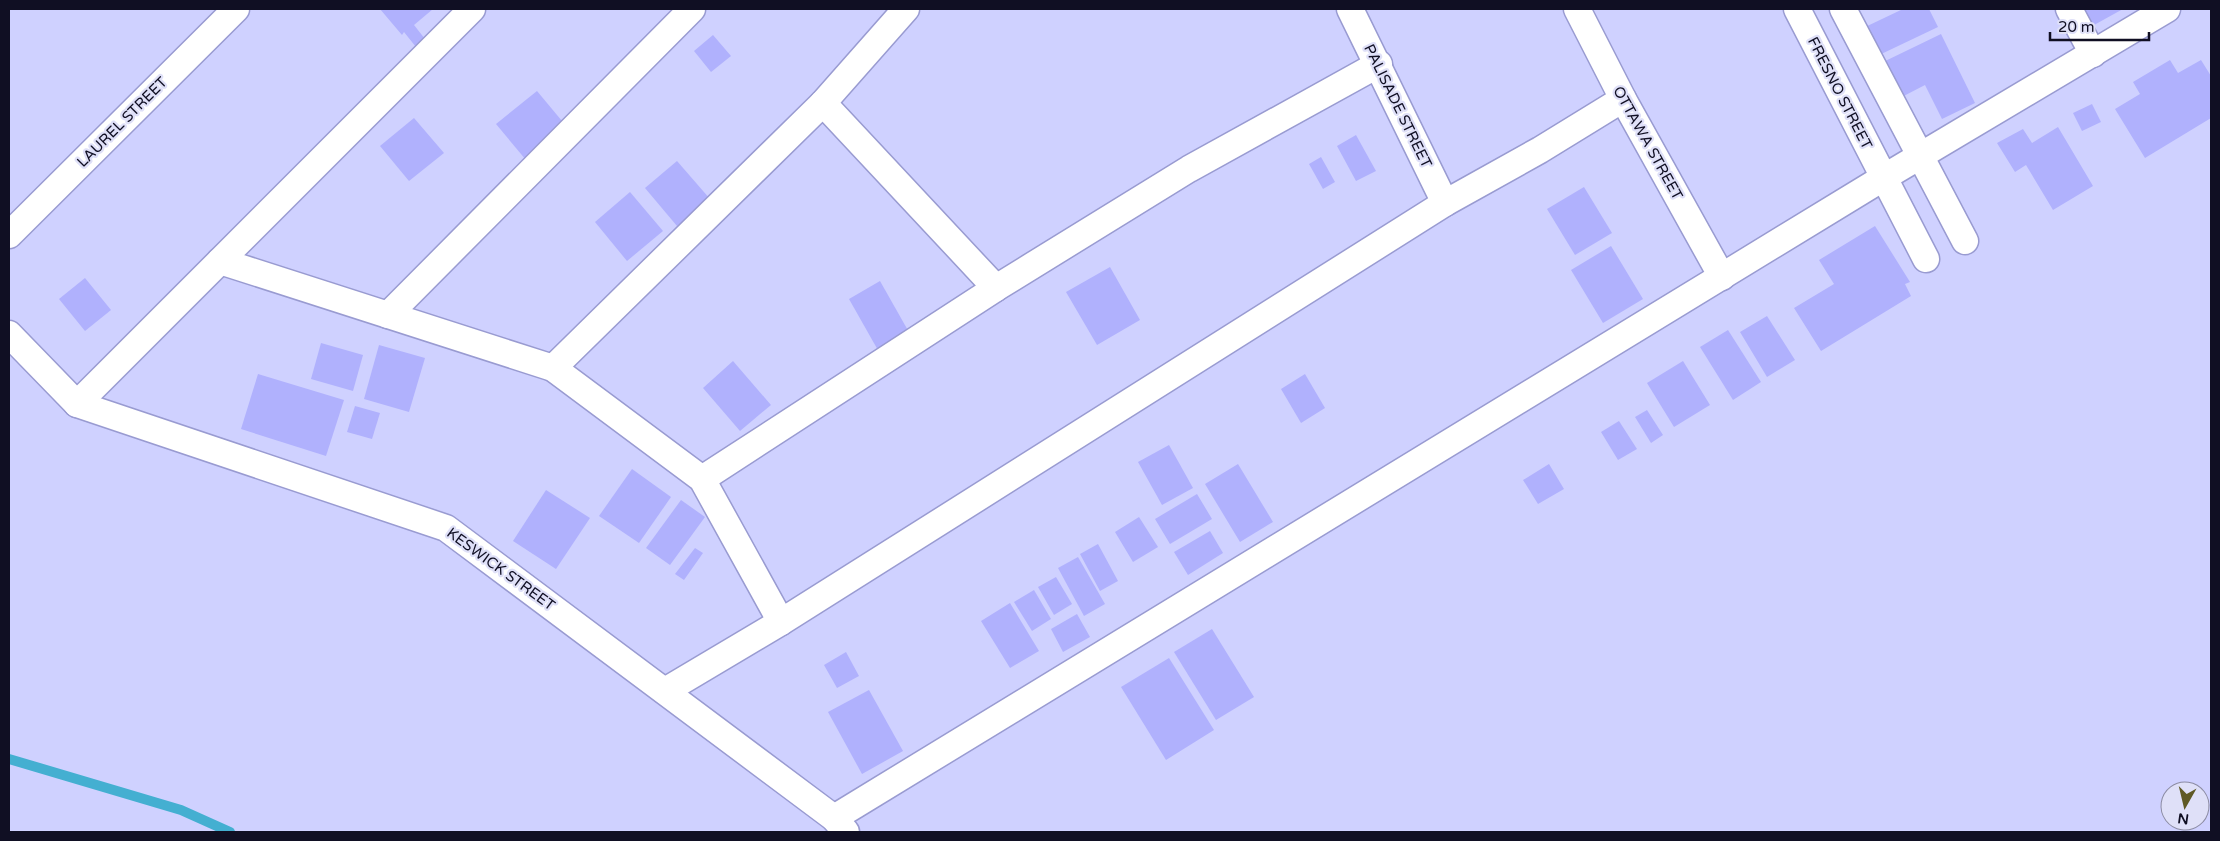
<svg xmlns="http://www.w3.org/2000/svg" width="2220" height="841" viewBox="0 0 2220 841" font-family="'Varela Round',sans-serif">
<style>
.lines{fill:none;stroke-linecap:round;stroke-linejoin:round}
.stream{stroke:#44afd1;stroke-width:10}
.building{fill:#b0b1fd}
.minor-casing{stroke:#999bd1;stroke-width:29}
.minor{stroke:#fff;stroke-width:26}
.labels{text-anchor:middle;stroke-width:4.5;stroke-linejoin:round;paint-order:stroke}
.street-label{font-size:15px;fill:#100f23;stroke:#dfe0f8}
</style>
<rect width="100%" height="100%" fill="#cfd1ff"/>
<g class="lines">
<path class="stream" d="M9 759 181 810 230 832"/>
</g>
<g class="building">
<path d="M380 9H433L414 25 425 39 416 47 404 32 402 35Z"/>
<path d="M1903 9H1929L1938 27 1875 57 1861 29Z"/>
<path d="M2073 9H2123L2085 30Z"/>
<path d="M1941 34 1975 103 1942 119 1925 85 1894 101 1877 65Z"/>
<path d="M713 35 731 56 711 72 694 51Z"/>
<path d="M2170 60 2178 73 2201 60 2211 76V118L2145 158 2115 109 2140 94 2133 82Z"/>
<path d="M537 91 567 127 526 160 496 124Z"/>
<path d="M2092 104 2101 122 2082 131 2073 113Z"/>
<path d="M414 118 444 153 409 181 380 146Z"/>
<path d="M2058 127 2093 186 2053 210 2026 165 2015 172 1997 143 2023 129 2032 143Z"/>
<path d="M1356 135 1376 171 1356 181 1337 146Z"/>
<path d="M1321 157 1335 182 1323 189 1309 164Z"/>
<path d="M677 161 710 199 677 226 645 188Z"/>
<path d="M1584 187 1612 233 1575 255 1547 209Z"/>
<path d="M630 192 663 231 627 261 595 222Z"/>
<path d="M1875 226 1910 282 1905 284 1911 296 1821 351 1794 308 1834 284 1819 260Z"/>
<path d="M1611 246 1643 299 1603 323 1571 270Z"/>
<path d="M1110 267 1140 320 1097 345 1066 292Z"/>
<path d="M85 278 111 310 85 331 59 299Z"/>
<path d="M880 281 910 334 879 352 849 299Z"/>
<path d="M1767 316 1795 360 1767 377 1740 332Z"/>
<path d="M1728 330 1761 382 1733 400 1700 347Z"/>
<path d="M321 343 363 355 353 391 311 379Z"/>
<path d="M379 345 425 358 409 412 364 399Z"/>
<path d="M733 361 771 405 740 431 703 388Z"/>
<path d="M1683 361 1710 405 1674 427 1647 383Z"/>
<path d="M258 374 344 400 326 456 241 429Z"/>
<path d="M1305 374 1325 408 1301 423 1281 389Z"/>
<path d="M355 406 380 413 372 439 347 432Z"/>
<path d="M1647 410 1663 435 1651 443 1635 417Z"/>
<path d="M1619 421 1637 449 1618 460 1601 432Z"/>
<path d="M1169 445 1193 488 1162 505 1138 462Z"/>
<path d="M1238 464 1273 522 1240 542 1205 484Z"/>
<path d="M1549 464 1564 489 1538 504 1523 480Z"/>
<path d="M632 469 671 497 639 543 599 516Z"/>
<path d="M546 490 590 518 556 569 513 541Z"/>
<path d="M1197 494 1212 519 1170 544 1155 519Z"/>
<path d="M681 500 705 517 670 565 646 548Z"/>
<path d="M1139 517 1158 547 1133 562 1115 532Z"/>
<path d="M1210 531 1223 553 1188 575 1174 552Z"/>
<path d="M1098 544 1118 581 1100 591 1080 554Z"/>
<path d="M695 548 703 553 684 580 675 574Z"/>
<path d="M1078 557 1105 604 1084 616 1058 568Z"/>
<path d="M1056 577 1072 604 1054 615 1038 587Z"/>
<path d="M1034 590 1051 619 1032 631 1014 602Z"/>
<path d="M1010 603 1039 651 1010 668 981 621Z"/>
<path d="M1077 614 1090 637 1063 652 1051 629Z"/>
<path d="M1212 629 1254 697 1216 720 1174 652Z"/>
<path d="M846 652 859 676 837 688 824 665Z"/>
<path d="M1169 658 1214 730 1166 760 1121 687Z"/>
<path d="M869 690 903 751 862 774 828 712Z"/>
</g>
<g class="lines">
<defs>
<g id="minor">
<path d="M1350 9 1445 203"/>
<path d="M1577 9 1623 99 1722 277"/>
<path d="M1797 9 1926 259"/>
<path d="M1843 9 1965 241"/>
<path d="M2069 9 2093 54"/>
<path d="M823 103 996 288"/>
<path d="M9 235 236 9"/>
<path d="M220 261 553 368 702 479 781 622"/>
<path d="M388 315 692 9"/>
<path d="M9 334 77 404 446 528 834 818 846 832"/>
<path d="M553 368 823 103 906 9"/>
<path d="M77 404 472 9"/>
<path d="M702 479 996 288 1189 169 1379 64"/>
<path d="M665 691 781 622 1445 203 1540 150 1623 99"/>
<path d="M834 818 1883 178 2167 9"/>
</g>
</defs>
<use href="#minor" class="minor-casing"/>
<use href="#minor" class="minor"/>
</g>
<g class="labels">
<g class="street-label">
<text transform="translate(1840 93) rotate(63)" y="5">FRESNO STREET</text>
<text transform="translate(1398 106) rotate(64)" y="5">PALISADE STREET</text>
<text transform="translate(122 122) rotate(-45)" y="5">LAUREL STREET</text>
<text transform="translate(1648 143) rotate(61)" y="5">OTTAWA STREET</text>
<text transform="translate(501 569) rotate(36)" y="5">KESWICK STREET</text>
</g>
</g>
<rect width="2220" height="841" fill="none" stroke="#100f23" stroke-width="20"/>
<g transform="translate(2185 806) rotate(188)"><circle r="24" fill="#dfe0f8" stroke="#8c8ca3"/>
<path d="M0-4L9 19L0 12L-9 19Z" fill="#5f5925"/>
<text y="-8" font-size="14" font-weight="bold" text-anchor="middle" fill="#100f23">N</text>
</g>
<path d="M2050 32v8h99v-8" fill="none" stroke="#100f23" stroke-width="2.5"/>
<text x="2058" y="32" font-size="15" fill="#100f23" stroke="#dfe0f8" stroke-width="4" paint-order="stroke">20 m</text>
</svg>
